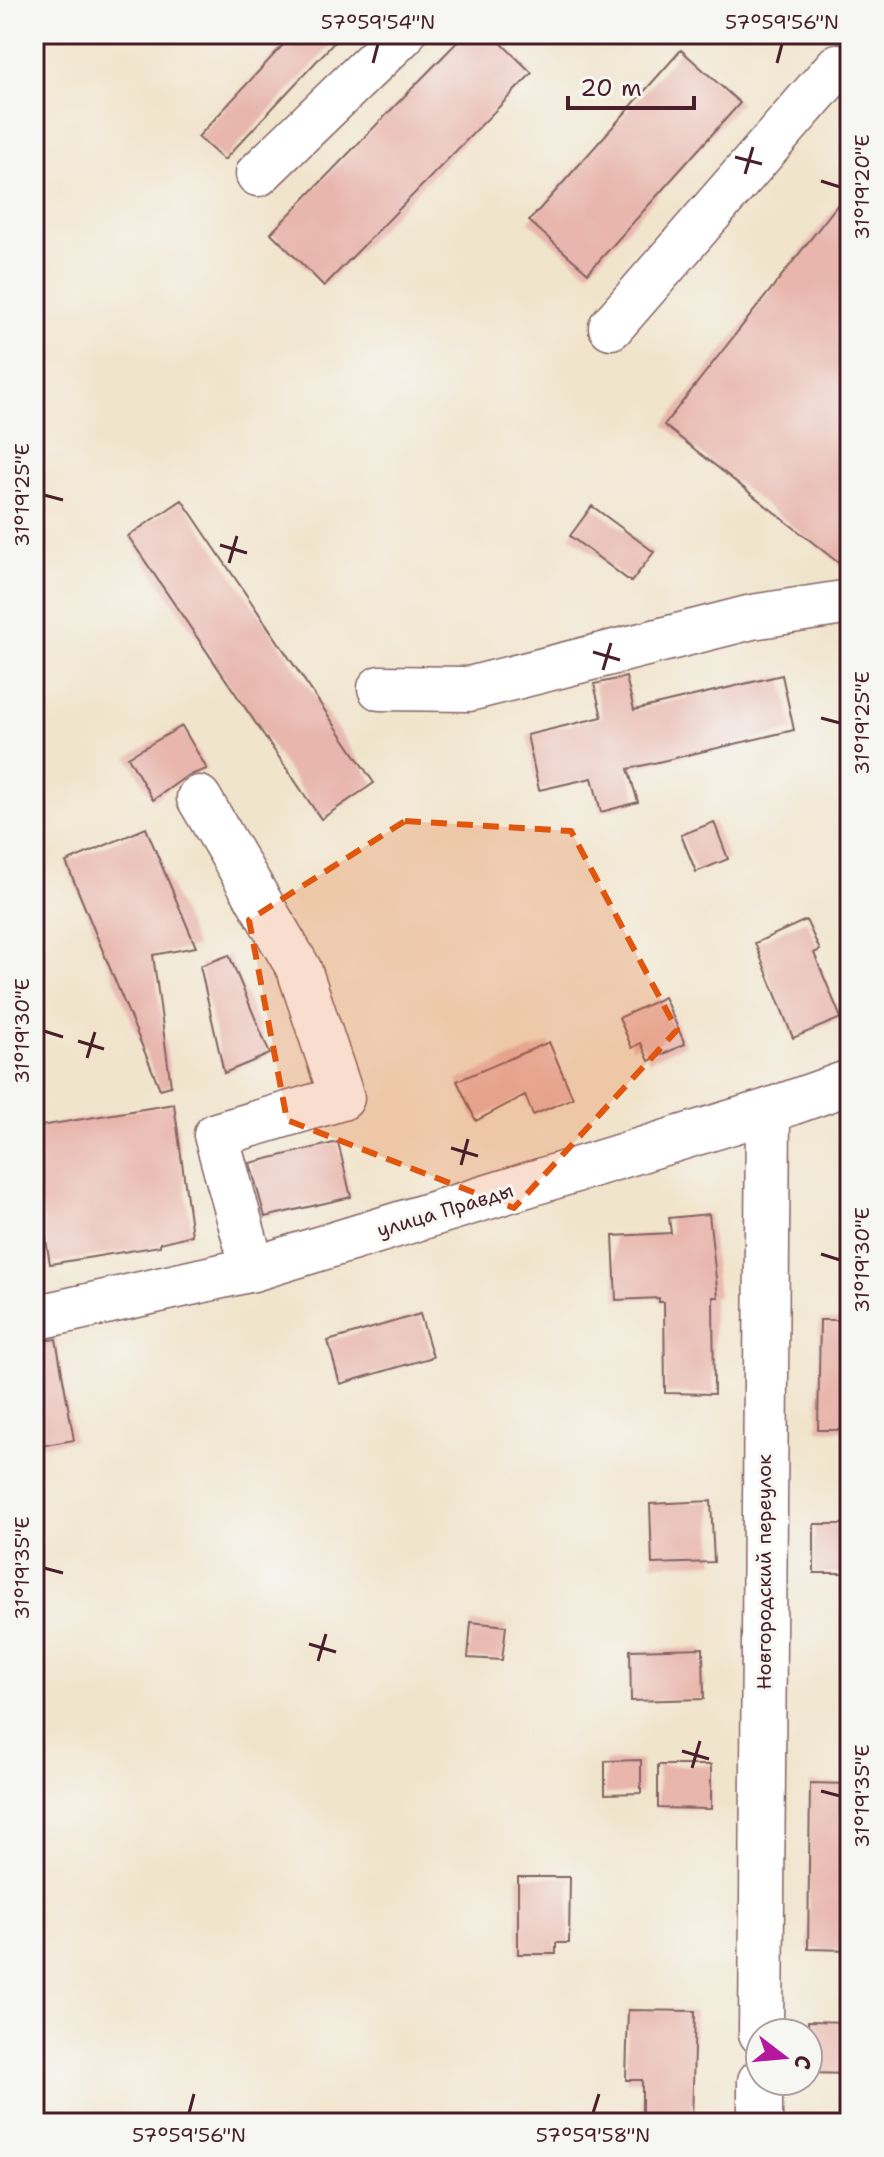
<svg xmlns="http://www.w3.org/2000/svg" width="884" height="2157" font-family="'Shantell Sans',sans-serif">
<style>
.building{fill:#e8b6ac}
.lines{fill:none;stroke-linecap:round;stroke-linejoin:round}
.minor-casing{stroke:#846463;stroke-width:47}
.minor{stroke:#fff;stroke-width:44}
.marked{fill:#e0560e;fill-opacity:0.2;stroke:#e0560e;stroke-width:6;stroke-dasharray:16 10;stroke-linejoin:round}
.ticks{fill:none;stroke:#4a1f2b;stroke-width:3}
.labels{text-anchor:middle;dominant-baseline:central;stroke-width:6;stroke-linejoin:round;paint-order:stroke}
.street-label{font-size:20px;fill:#4a1f2b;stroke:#f6f6f2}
.neatline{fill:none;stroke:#4a1f2b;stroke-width:3}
.ticks-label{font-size:20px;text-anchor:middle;fill:#4a1f2b}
</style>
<rect width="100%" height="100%" fill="#f6f6f2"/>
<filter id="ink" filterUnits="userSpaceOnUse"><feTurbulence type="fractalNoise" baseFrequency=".0125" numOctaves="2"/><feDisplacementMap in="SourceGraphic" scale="16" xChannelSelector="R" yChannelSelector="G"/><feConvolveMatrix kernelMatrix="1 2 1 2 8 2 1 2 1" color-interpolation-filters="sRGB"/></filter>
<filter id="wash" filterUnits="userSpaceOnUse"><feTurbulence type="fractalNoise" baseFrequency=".006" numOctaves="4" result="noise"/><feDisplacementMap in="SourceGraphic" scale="32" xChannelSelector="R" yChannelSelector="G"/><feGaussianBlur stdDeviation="1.8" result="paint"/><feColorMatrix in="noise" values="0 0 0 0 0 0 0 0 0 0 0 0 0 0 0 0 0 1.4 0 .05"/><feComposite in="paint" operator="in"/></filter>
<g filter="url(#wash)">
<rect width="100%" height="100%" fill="#f1e4cc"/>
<g id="blocks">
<path class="building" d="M 293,34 L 342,34 L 224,160 L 198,137 Z
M 465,34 L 492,34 L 532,73 L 324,286 L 271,233 Z
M 681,50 L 740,103 L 588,273 L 529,221 Z
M 850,189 L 850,572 L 664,425 Z
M 182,500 L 374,783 L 321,819 L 128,536 Z
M 592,506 L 654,552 L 631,582 L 570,536 Z
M 782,675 L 794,730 L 628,769 L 638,802 L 601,812 L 592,778 L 539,790 L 527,735 L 602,717 L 594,684 L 626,677 L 634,710 Z
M 182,726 L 207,769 L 187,776 L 153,800 L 128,757 Z
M 714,822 L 728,859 L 696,872 L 681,835 Z
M 146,828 L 196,947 L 153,955 L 171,1086 L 160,1089 L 66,862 Z
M 806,920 L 820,950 L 814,953 L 841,1018 L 793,1038 L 755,943 Z
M 229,955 L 270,1054 L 224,1073 L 200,966 Z
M 664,997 L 685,1044 L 649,1061 L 641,1043 L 632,1048 L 619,1018 Z
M 549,1042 L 573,1098 L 533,1115 L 525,1095 L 476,1121 L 457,1081 Z
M 174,1104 L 192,1235 L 160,1243 L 160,1246 L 50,1264 L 37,1185 L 34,1185 L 34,1127 Z
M 338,1142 L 351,1197 L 265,1217 L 250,1163 Z
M 709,1214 L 718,1297 L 713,1297 L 714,1394 L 665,1393 L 664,1302 L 659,1302 L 659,1298 L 616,1300 L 613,1236 L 671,1233 L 669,1218 Z
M 420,1314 L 433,1357 L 340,1384 L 328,1341 Z
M 820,1320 L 850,1320 L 850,1430 L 818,1430 Z
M 56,1339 L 74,1440 L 34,1447 L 34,1342 Z
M 711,1501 L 714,1562 L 652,1564 L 650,1504 Z
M 814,1524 L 850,1524 L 850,1573 L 814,1573 Z
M 471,1622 L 506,1626 L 502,1660 L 468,1658 Z
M 703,1648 L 704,1699 L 631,1701 L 630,1650 Z
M 641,1760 L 641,1793 L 605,1794 L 605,1761 Z
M 658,1765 L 711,1765 L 711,1809 L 658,1808 Z
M 810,1783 L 850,1784 L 850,1950 L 808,1949 Z
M 518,1877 L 570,1877 L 569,1943 L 556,1943 L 556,1954 L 518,1954 Z
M 628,2010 L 695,2011 L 692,2123 L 642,2123 L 642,2080 L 626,2080 Z
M 808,2021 L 850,2022 L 850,2074 L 808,2073 Z"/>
</g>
</g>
<g filter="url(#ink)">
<use href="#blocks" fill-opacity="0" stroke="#846463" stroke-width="2"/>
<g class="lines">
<defs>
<path id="minor" d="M 258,174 L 403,34
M 611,327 L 838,66 L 850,75
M 380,688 L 469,689 L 752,617 L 850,602
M 199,798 L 299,969 L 342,1098 L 216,1135 L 253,1269
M 34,1318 L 253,1269 L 768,1111 L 850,1082
M 761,2033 L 768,1111
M 760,2123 L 760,2081"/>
</defs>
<use href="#minor" class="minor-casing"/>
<use href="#minor" class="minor"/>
</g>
</g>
<path class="marked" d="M 405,821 L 571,831 L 677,1030 L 514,1208 L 287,1120 L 249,920 Z"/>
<path class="ticks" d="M 373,63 L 378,44M 777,63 L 782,44M 735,157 L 762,164M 745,174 L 753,147M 821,181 L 840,187M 44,495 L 63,500M 220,545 L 247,553M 229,563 L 237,536M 593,652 L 620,660M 603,670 L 611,643M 821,718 L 840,723M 44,1031 L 63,1037M 78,1041 L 104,1049M 87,1058 L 95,1032M 451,1148 L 478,1156M 461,1165 L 468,1139M 821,1254 L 840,1260M 44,1568 L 63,1573M 309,1644 L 336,1652M 318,1661 L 326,1634M 682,1751 L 709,1759M 692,1768 L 700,1741M 821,1791 L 840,1796M 189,2113 L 194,2094M 593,2113 L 599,2094"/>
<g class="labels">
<g class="street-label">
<text transform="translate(445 1210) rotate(-17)">улица Правды</text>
<text transform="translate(764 1572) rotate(-90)">Новгородский переулок</text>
</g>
</g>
<rect width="884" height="2157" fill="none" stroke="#f6f6f2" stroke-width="88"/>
<g transform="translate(784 2057) rotate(106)"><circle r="38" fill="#f6f6f2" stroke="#b1a0a2" stroke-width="2"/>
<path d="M0-6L14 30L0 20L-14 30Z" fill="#b5179e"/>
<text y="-12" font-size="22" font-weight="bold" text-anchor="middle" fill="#4a1f2b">С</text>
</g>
<path d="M568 96v12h126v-12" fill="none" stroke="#4a1f2b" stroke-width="4"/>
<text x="580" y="96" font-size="24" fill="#4a1f2b" stroke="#f6f6f2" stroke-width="6" paint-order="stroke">20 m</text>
<rect x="44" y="44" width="796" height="2069" class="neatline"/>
<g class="ticks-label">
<text x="378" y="29">57°59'54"N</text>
<text x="782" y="29">57°59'56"N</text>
<text transform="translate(862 187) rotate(-90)" y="7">31°19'20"E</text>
<text transform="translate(22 495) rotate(-90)" y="7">31°19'25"E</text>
<text transform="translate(862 723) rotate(-90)" y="7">31°19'25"E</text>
<text transform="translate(22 1031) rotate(-90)" y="7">31°19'30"E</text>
<text transform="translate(862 1260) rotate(-90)" y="7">31°19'30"E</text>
<text transform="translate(22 1568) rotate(-90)" y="7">31°19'35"E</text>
<text transform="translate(862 1796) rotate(-90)" y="7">31°19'35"E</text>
<text x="189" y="2142">57°59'56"N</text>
<text x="593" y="2142">57°59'58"N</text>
</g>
</svg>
